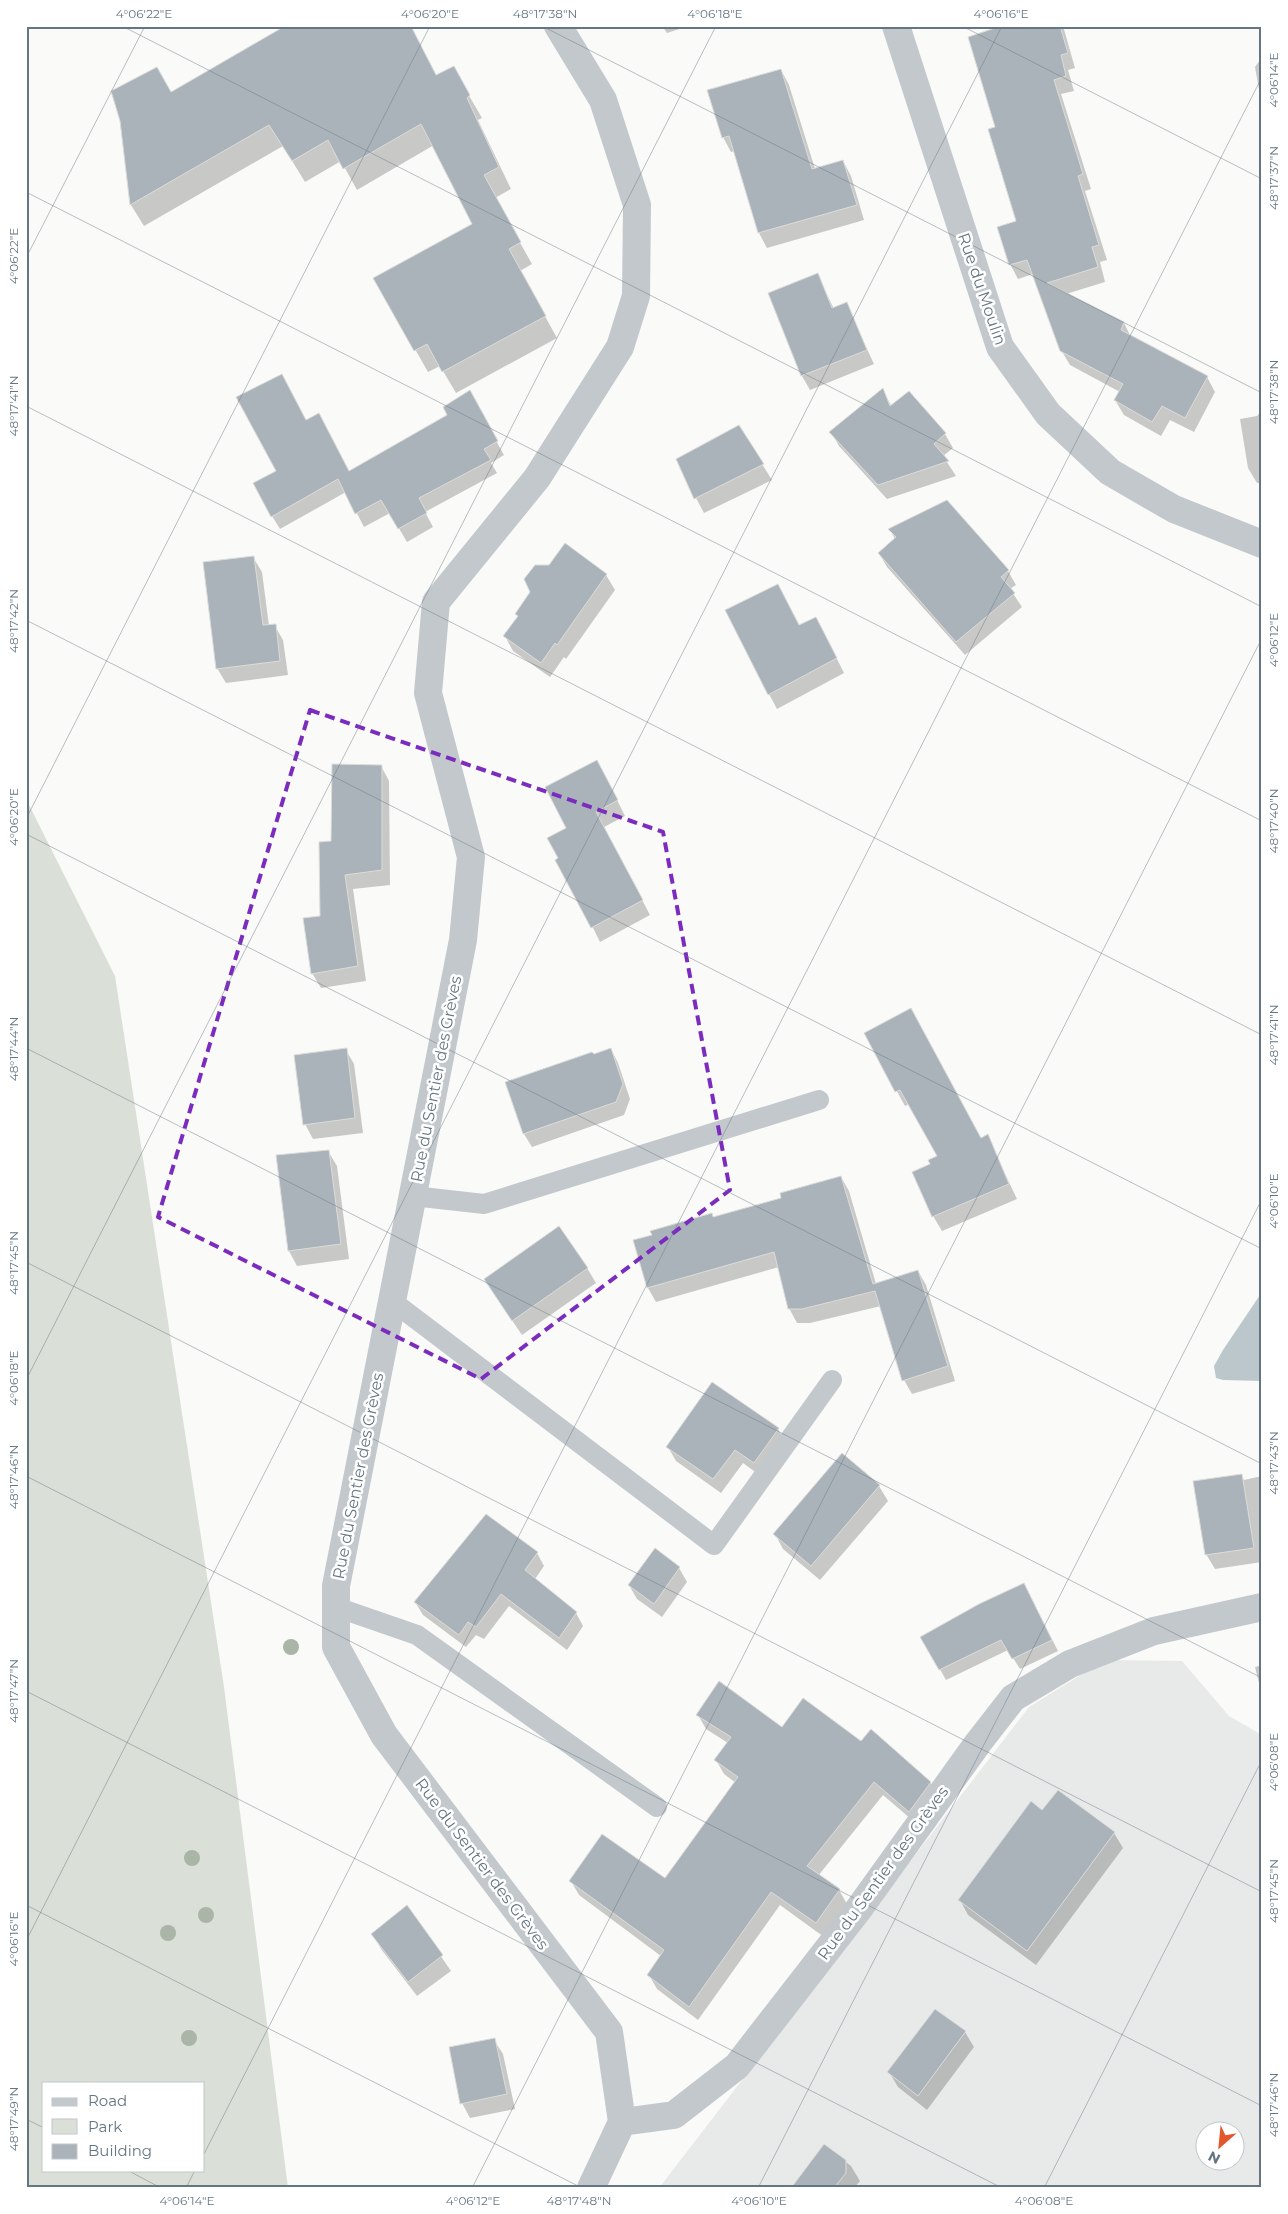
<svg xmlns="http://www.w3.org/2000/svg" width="1288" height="2214" font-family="Montserrat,sans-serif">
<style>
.built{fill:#e8e9e9;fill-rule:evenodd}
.green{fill:#dadfd7;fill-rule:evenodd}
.water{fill:#bbc7cb}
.shadow{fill:#0003}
.building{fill:#aab3b9;stroke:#dcdcda}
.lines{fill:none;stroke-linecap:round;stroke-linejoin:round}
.service{stroke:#c3c8cc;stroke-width:20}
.minor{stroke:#c3c8cc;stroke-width:28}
.tree{fill:#aab4a7}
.marked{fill:none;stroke:#7b2cbf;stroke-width:4;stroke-dasharray:10 6;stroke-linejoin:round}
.ticks{fill:none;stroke:#657683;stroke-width:1;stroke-opacity:0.45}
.labels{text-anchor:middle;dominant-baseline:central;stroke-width:5;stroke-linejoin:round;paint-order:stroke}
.street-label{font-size:16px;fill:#657683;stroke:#fff}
.neatline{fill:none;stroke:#657683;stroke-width:2}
.ticks-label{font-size:12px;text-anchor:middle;fill:#657683}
</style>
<rect width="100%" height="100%" fill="#fafaf8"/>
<path class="built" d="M 1105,1660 L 1182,1661 L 1229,1716 L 1262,1735 L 1262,2188 L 659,2188 L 1029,1707 ZM 1206,2132 L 1236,2132 L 1236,2162 L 1206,2162 Z"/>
<path class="green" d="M 26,799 L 115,976 L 224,1687 L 288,2188 L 26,2188 ZM 44,2083 L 204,2083 L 204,2170 L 44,2170 Z"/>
<path class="water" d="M 1262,1292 L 1262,1381 L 1223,1380 L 1216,1378 L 1214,1366 L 1223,1350 Z"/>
<path class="shadow" d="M 410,26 L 437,76 L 453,68 L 482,118 L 478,120 L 511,189 L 495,198 L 532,264 L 520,271 L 557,338 L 456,393 L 440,366 L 428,372 L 375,279 L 474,224 L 434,145 L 357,190 L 341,161 L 305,182 L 283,146 L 144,226 L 131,205 L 121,121 L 171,93 Z
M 662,26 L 689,26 L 667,33 Z
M 1005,26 L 1063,26 L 1075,68 L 1068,70 L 1074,91 L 1061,94 L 1091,189 L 1085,191 L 1107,260 L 1100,262 L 1105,282 L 1066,294 L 1124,323 L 1131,337 L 1207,377 L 1215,392 L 1194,432 L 1170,420 L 1161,436 L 1124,415 L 1115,400 L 1120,392 L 1070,365 L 1061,350 L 1033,274 L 1018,279 L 1010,264 L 1017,222 L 997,128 Z
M 1262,57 L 1262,107 L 1255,67 Z
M 781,70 L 789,85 L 815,169 L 843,161 L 851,176 L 864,220 L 767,248 L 759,233 L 735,151 L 731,152 L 723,137 Z
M 817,274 L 834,309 L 846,304 L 874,364 L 810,390 L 802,376 L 770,294 Z
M 882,389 L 892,407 L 909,392 L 945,434 L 953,448 L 943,456 L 956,476 L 887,499 L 839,446 L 831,432 Z
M 469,392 L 504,455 L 491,463 L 497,473 L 425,512 L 433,527 L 407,542 L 390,513 L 364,527 L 346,492 L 280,529 L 272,516 L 277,471 L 306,421 L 349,473 L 449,415 Z
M 1262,410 L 1262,483 L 1257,483 L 1248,468 L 1240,419 L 1257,416 Z
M 739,427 L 772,480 L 704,513 L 696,498 Z
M 890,530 L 1008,571 L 1016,585 L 1010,589 L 1022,607 L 965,655 L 887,567 L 879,553 L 895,539 Z
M 253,557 L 262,572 L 269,626 L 275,626 L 283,640 L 288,675 L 226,683 L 217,668 Z
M 606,575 L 615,590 L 566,659 L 564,657 L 550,677 L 513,651 L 505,636 L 518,617 L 516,614 Z
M 778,585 L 800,626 L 824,633 L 844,673 L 777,709 L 769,694 Z
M 381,766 L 389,781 L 390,885 L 353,889 L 366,981 L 321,988 L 312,973 L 333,842 Z
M 605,776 L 625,816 L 604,827 L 650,915 L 600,942 L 559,859 L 568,828 Z
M 865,1033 L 981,1139 L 987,1136 L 1017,1199 L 942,1231 L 933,1216 L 932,1164 L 938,1157 L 909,1104 L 905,1106 Z
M 611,1049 L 618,1063 L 630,1099 L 624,1115 L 532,1147 L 524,1134 L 506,1083 Z
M 346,1050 L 354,1064 L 363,1133 L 313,1139 L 305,1124 Z
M 328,1151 L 337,1166 L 349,1259 L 297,1266 L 289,1251 Z
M 841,1177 L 849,1191 L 876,1284 L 918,1271 L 926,1285 L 955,1381 L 912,1394 L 904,1380 L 881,1306 L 810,1323 L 797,1323 L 789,1308 L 779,1267 L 656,1302 L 648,1288 L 634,1241 L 712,1214 L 714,1218 L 782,1199 Z
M 587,1268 L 596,1283 L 522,1335 L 485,1280 Z
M 778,1429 L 786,1443 L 762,1477 L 743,1463 L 721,1493 L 676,1461 L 668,1447 Z
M 1241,1475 L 1244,1480 L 1262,1476 L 1262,1562 L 1215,1569 L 1206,1554 Z
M 879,1486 L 888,1501 L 820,1580 L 783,1549 L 775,1534 Z
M 537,1553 L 544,1566 L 535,1579 L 576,1613 L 583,1626 L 567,1650 L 509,1606 L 484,1639 L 476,1635 L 466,1647 L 423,1615 L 415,1602 Z
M 679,1568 L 687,1582 L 662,1617 L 637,1599 L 629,1585 Z
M 1030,1596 L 1058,1651 L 1020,1669 L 1008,1650 L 946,1680 L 922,1637 Z
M 1262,1665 L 1262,1695 L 1255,1667 Z
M 698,1715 L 861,1743 L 930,1782 L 938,1797 L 918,1825 L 883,1795 L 818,1876 L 839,1890 L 847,1904 L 824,1937 L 780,1905 L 698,2020 L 657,1989 L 649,1975 L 661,1956 L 579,1895 L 571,1881 L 665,1880 L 736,1783 L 724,1774 L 716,1760 L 728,1743 L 706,1729 Z
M 1059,1791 L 1114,1833 L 1123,1848 L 1036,1965 L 968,1915 L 960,1900 L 1043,1812 Z
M 407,1907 L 451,1971 L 417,1996 L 381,1949 L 373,1934 Z
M 935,2010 L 965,2032 L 974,2047 L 927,2110 L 898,2087 L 889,2072 Z
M 494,2040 L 503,2054 L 515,2109 L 470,2118 L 462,2103 Z
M 825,2145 L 851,2166 L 860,2181 L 854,2188 L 792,2188 Z"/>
<path class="building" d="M 285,26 L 411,26 L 436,75 L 454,66 L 470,95 L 467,98 L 499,167 L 484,175 L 521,242 L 509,249 L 546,316 L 442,372 L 427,344 L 414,351 L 373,278 L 472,224 L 421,124 L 343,169 L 328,140 L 292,161 L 269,125 L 130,205 L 120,121 L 111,91 L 157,67 L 171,92 Z
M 1001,26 L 1060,26 L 1068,53 L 1061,55 L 1066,76 L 1054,80 L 1083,174 L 1078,176 L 1099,245 L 1092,247 L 1098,267 L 1047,283 L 1124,322 L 1121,330 L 1208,376 L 1185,418 L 1162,406 L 1152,422 L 1114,400 L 1123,384 L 1060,351 L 1027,260 L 1009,265 L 997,227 L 1016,221 L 988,129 L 995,127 L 968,37 Z
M 781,69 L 812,169 L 843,160 L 857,205 L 758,233 L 729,136 L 722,138 L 707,90 Z
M 818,273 L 832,308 L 847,302 L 867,350 L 801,376 L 768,293 Z
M 282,374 L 306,420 L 319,413 L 349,471 L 447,415 L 443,407 L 470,390 L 498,441 L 484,449 L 491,460 L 419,498 L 427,513 L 398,529 L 381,500 L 355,514 L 338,479 L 271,517 L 253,483 L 276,471 L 236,397 Z
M 883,388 L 890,406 L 909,391 L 946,433 L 934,444 L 949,461 L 878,485 L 829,432 Z
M 739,425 L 764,464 L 694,499 L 676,459 Z
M 947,500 L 1009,570 L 1001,577 L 1015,593 L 956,642 L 878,553 L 896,537 L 888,529 Z
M 565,543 L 607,574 L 557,645 L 555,643 L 541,663 L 503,636 L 518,616 L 515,614 L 530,592 L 524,579 L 535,565 L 549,565 Z
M 254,556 L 263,625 L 276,624 L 280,661 L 216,669 L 203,562 Z
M 778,584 L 799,625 L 816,617 L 837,658 L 768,695 L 725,610 Z
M 597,760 L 618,800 L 596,812 L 643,900 L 591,928 L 555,860 L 558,858 L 547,838 L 566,828 L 545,787 Z
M 332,764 L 382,765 L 382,870 L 345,875 L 358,966 L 311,974 L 303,918 L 320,916 L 319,842 L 331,841 Z
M 911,1008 L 981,1138 L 988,1134 L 1009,1184 L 932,1217 L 912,1172 L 930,1164 L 928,1160 L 937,1156 L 900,1090 L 895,1092 L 864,1033 Z
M 347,1048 L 355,1118 L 303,1125 L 294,1055 Z
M 611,1048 L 623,1084 L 616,1102 L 523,1134 L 505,1082 L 592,1052 L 594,1054 Z
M 329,1150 L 341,1244 L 288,1251 L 276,1155 Z
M 841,1176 L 873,1284 L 918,1270 L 948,1366 L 902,1381 L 875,1291 L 802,1309 L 788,1309 L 774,1252 L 647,1288 L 633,1240 L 652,1235 L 650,1231 L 712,1213 L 713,1217 L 781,1198 L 780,1193 Z
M 559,1226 L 588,1268 L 512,1321 L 484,1279 Z
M 712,1382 L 779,1428 L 754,1463 L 735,1450 L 713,1479 L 666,1447 Z
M 842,1453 L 880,1485 L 811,1566 L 773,1534 Z
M 1242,1474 L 1254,1548 L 1205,1555 L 1193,1481 Z
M 486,1514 L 538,1552 L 525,1570 L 577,1612 L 559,1638 L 501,1594 L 476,1627 L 468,1622 L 459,1635 L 414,1602 Z
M 655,1548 L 680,1567 L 654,1604 L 628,1585 Z
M 1024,1583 L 1052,1640 L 1012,1659 L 1001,1640 L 939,1670 L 920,1637 L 979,1604 Z
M 719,1681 L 782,1727 L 803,1698 L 861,1741 L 871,1729 L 931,1782 L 909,1812 L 874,1782 L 807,1866 L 840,1889 L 816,1923 L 771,1892 L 689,2007 L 647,1975 L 664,1950 L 569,1881 L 602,1834 L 665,1878 L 738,1777 L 714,1760 L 731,1737 L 696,1715 Z
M 1058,1790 L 1115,1832 L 1027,1951 L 958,1900 L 1031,1801 L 1042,1810 Z
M 407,1905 L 443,1955 L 408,1982 L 371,1934 Z
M 935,2009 L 966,2031 L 918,2096 L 887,2072 Z
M 495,2038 L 507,2094 L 460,2104 L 449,2047 Z
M 824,2144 L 846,2160 L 846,2173 L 834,2188 L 791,2188 Z"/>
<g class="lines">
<path class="service" d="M 413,1196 L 484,1204 L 819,1100
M 392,1301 L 714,1545 L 832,1380
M 336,1607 L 417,1635 L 657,1807"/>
<path class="minor" d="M 558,26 L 603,100 L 637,205 L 636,296 L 620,347 L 537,478 L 436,602 L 428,693 L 471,857 L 463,940 L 336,1586 L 336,1647 L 384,1735 L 609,2032 L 622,2122 L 591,2188
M 896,26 L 1000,347 L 1048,414 L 1110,472 L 1174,509 L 1262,544
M 622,2122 L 674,2115 L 737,2066 L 858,1910 L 978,1743 L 1013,1698 L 1070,1664 L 1154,1631 L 1262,1607"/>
</g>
<g class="tree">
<circle cx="291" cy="1647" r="8"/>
<circle cx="192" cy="1858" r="8"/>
<circle cx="206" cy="1915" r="8"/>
<circle cx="168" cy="1933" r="8"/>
<circle cx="189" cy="2038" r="8"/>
</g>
<path class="marked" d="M 310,710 L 663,832 L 730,1190 L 481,1379 L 158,1217 Z"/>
<path class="ticks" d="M 122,26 L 1262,607M 542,26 L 1262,393M 962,26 L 1262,179M 26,192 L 1262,821M 26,258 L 145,26M 26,406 L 1262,1035M 26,620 L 1262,1249M 26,819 L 430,26M 26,834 L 1262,1464M 26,1048 L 1262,1678M 26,1262 L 1262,1892M 26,1380 L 716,26M 26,1476 L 1262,2106M 26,1691 L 1002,2188M 26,1905 L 582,2188M 26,1941 L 1002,26M 26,2119 L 44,2128M 204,2154 L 1262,77M 127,2170 L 161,2188M 186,2188 L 195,2170M 472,2188 L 1262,638M 758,2188 L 1262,1199M 1044,2188 L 1262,1760"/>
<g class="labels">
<g class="street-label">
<text transform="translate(982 289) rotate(71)">Rue du Moulin</text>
<text transform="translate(436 1079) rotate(-79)">Rue du Sentier des Grèves</text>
<text transform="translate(358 1476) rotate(-79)">Rue du Sentier des Grèves</text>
<text transform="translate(482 1864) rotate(53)">Rue du Sentier des Grèves</text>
<text transform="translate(883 1873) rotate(-54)">Rue du Sentier des Grèves</text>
</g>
</g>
<rect width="1288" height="2214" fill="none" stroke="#ffffff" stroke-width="55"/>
<rect x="42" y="2082" width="162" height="90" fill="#ffffff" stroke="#c1c8cd"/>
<rect x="52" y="2098" width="25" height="8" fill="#c3c8cc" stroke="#c1c8cd"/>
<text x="88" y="2106" font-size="15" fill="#657683">Road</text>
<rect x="52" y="2119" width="25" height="15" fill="#dadfd7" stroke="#c1c8cd"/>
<text x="88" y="2132" font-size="15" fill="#657683">Park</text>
<rect x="52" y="2144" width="25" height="15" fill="#aab3b9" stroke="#c1c8cd"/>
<text x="88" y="2156" font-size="15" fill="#657683">Building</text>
<g transform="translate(1220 2146) rotate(207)"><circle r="24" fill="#ffffff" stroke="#c1c8cd"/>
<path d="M0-4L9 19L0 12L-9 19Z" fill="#e4572e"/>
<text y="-8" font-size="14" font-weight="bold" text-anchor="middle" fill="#657683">N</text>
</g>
<rect x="28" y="28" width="1232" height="2158" class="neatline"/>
<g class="ticks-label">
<text x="144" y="18">4°06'22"E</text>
<text x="430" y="18">4°06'20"E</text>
<text x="545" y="18">48°17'38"N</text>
<text x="715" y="18">4°06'18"E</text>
<text x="1001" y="18">4°06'16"E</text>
<text transform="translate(1274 80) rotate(-90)" y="4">4°06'14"E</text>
<text transform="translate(1274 178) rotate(-90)" y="4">48°17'37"N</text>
<text transform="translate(14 256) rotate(-90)" y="4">4°06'22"E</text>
<text transform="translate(1274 392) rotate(-90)" y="4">48°17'38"N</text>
<text transform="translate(14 406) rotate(-90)" y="4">48°17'41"N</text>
<text transform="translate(14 621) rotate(-90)" y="4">48°17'42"N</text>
<text transform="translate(1274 640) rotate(-90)" y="4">4°06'12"E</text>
<text transform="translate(14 817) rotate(-90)" y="4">4°06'20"E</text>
<text transform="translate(1274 821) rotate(-90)" y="4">48°17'40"N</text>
<text transform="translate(1274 1035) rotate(-90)" y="4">48°17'41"N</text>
<text transform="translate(14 1049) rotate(-90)" y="4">48°17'44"N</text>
<text transform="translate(1274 1201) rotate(-90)" y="4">4°06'10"E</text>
<text transform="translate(14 1263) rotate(-90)" y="4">48°17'45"N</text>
<text transform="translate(14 1378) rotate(-90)" y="4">4°06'18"E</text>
<text transform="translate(1274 1463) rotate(-90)" y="4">48°17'43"N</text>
<text transform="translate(14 1477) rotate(-90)" y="4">48°17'46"N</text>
<text transform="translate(14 1691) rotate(-90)" y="4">48°17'47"N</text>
<text transform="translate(1274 1762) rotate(-90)" y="4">4°06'08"E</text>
<text transform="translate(1274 1891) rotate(-90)" y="4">48°17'45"N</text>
<text transform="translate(14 1939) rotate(-90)" y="4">4°06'16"E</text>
<text transform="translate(1274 2105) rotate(-90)" y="4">48°17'46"N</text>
<text transform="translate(14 2119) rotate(-90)" y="4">48°17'49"N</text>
<text x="187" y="2205">4°06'14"E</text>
<text x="473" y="2205">4°06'12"E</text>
<text x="579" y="2205">48°17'48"N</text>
<text x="759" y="2205">4°06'10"E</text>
<text x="1044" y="2205">4°06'08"E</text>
</g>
</svg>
